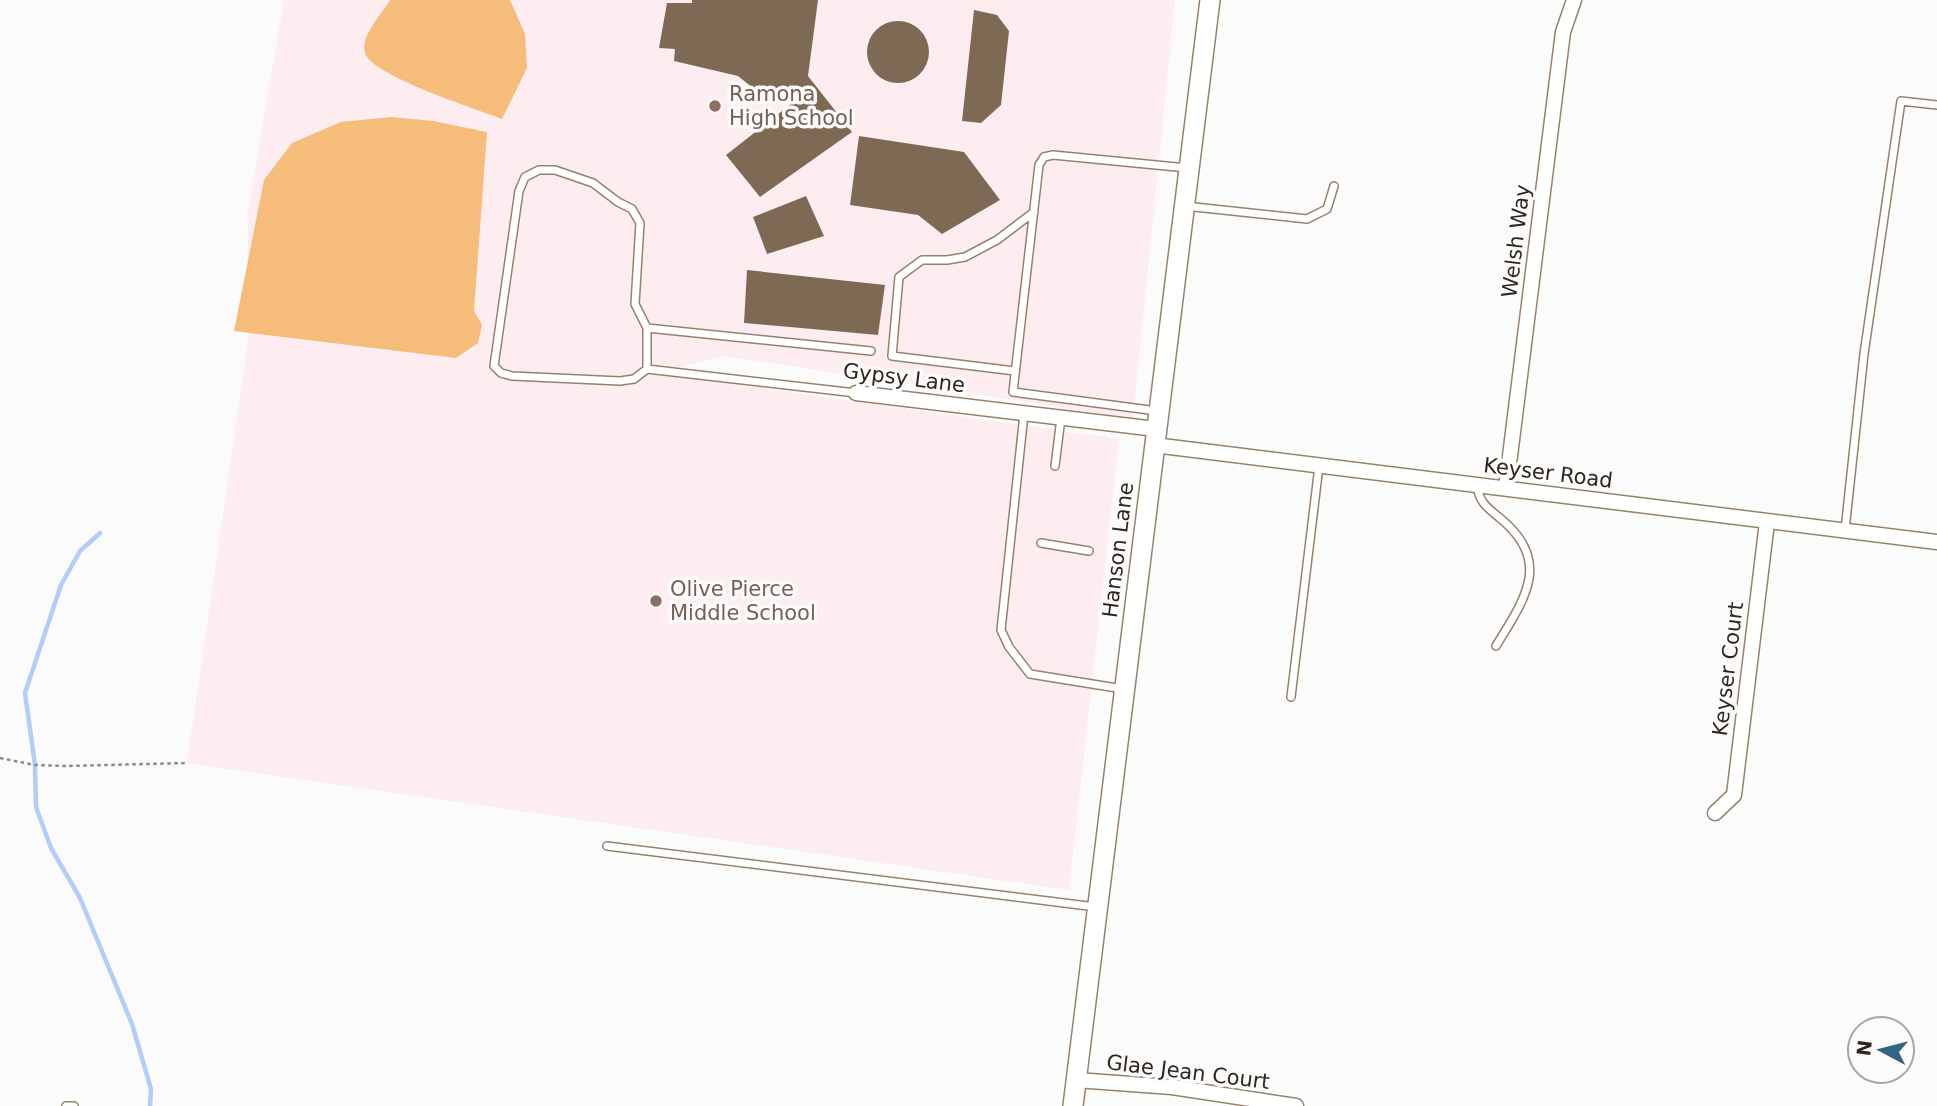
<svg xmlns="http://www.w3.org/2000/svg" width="1937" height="1106" font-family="'DejaVu Sans',sans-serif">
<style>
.education{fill:#fdedf0}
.green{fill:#f5bc7a}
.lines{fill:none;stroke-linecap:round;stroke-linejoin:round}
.stream{stroke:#b3cdfb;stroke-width:4.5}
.building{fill:#7e6a54}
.lane-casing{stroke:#96826b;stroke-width:10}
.street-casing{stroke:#96826b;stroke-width:17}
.secondary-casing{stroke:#96826b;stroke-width:22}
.path{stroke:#8d8883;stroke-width:2.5;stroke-dasharray:3.5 3.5;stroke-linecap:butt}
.lane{stroke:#fff;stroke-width:7}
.street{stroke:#fff;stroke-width:14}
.secondary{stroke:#fff;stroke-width:19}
.education-dot{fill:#8d6e63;stroke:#fbfbfb;stroke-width:2.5}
.labels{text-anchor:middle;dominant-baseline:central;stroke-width:7;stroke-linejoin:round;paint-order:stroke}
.education-label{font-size:21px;fill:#785e54;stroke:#fbfbfb;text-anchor:start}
.street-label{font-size:21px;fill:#2f271e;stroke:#fbfbfb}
</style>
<rect width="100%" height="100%" fill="#fbfbfb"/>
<path class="education" d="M 284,0 L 1175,0 L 1133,418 L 725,356 L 675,368 L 769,389 L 1119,439 L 1069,890 L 187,763 L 249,334 L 247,297 L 248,212 Z"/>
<path class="green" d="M 390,0 L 510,0 L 525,34 L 527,68 L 502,119 C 477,109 372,76 365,53 C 360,36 382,14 390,0 Z
M 391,117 L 433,121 L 487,132 L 474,311 L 482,325 L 478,343 L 456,358 L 234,331 L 264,180 L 292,143 L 341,122 Z"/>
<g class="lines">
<path class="stream" d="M 100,533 L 80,551 L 61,585 L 25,693 L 35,765 L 36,807 L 51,848 L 80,898 L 132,1024 L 151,1089 L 150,1106"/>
</g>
<path class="building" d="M 692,0 L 818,0 L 808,76 L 852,132 L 760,197 L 726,155 L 804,94 L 753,88 L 738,76 L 674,61 L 675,49 L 659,48 L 667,3 L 692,3 Z
M 974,10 L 997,15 L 1009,31 L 1001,105 L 981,123 L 962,121 Z
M867 52a31 31 0 1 1 62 0a31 31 0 1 1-62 0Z
M 859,136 L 964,152 L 1000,200 L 942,234 L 918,215 L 850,205 Z
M 806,196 L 824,236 L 767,254 L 753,217 Z
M 747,270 L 885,285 L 878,335 L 744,323 Z"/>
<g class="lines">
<defs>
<path id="lane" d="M 539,170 L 555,170 L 593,183 L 618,202 L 632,209 L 640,223 L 635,304 L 647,328 L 647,369 L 634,379 L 620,381 L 512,376 L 501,373 L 494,366 L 519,191 L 525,177 Z
M 1185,206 L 1307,219 L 1327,209 L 1334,186
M 647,328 L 871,351
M 647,369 L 856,393
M 1015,371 L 892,356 L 899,277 L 922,260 L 947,260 L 965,257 L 997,240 L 1034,212
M 1157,411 L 1013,392 L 1039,165 L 1044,157 L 1053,155 L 1187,168
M 1024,414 L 1001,630 L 1009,647 L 1030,674 L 1123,689
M 1055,466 L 1061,418
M 1477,485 C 1479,503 1488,508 1501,519 C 1553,562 1524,600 1496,646
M 1845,530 L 1864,354 L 1901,101 L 1937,105
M 1041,543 L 1089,551
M 1291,697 L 1319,466
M 607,846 L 1096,907
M 66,1106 L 74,1106"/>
<path id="street" d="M 856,393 L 1156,429
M 1154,445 L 1937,542
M 1506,488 L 1563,32 L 1574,0
M 1715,813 L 1734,795 L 1767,522
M 1076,1080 L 1172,1087 L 1296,1106"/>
<path id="secondary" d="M 1073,1106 L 1210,0"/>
</defs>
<use href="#lane" class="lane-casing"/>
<use href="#street" class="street-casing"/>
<use href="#secondary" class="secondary-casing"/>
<path class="path" d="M 0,758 L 35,765 L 66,766 L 187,763"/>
<use href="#lane" class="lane"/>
<use href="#street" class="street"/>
<use href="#secondary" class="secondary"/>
</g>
<g class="education-dot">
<circle cx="715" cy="106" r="7"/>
<circle cx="656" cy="601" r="7"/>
</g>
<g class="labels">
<g class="education-label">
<text x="729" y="94">Ramona<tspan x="729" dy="24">High School</tspan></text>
<text x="670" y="589">Olive Pierce<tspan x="670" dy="24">Middle School</tspan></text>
</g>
<g class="street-label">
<text transform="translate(1516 241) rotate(-83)">Welsh Way</text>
<text transform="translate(904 378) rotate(7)">Gypsy Lane</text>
<text transform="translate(1548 473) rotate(7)">Keyser Road</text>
<text transform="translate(1118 550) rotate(-83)">Hanson Lane</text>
<text transform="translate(1728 669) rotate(-83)">Keyser Court</text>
<text transform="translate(1188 1072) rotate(7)">Glae Jean Court</text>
</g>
</g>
<g transform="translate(1881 1050) rotate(277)"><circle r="33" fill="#fbfbfb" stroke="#a9a6a3" stroke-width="2"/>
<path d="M0-5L12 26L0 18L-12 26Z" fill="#336482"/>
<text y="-10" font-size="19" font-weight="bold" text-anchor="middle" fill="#2f271e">N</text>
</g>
</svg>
